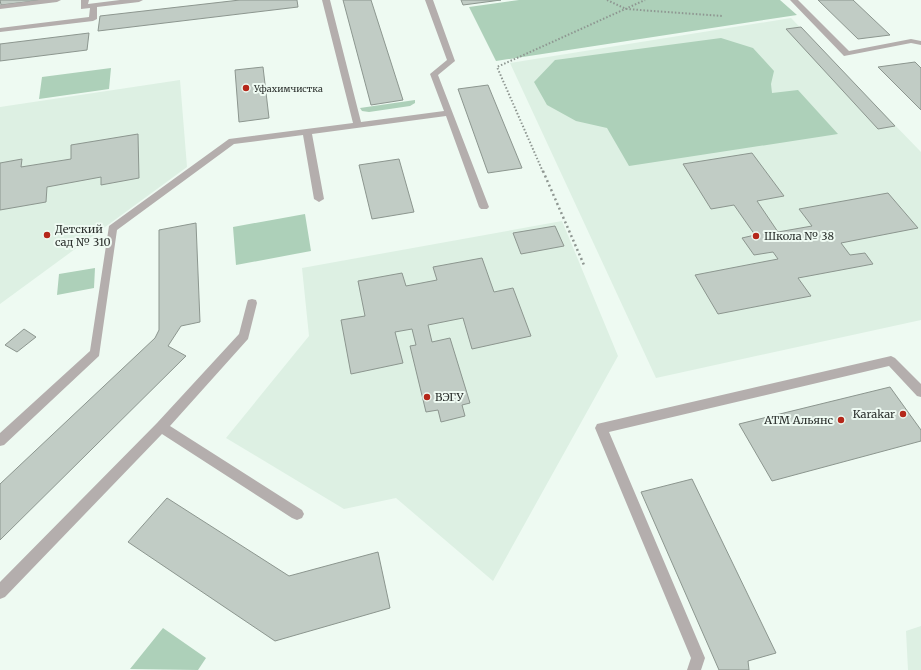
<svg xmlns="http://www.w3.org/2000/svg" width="921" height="670" font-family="Merriweather,serif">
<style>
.built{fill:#ddf0e3}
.green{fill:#add0b9}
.building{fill:#c1ccc5;stroke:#8c968f}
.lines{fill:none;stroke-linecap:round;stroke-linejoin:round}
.path-far1{stroke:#8e9691;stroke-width:2;stroke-dasharray:1.5 2;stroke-linecap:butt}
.path{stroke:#8e9691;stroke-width:2.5;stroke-dasharray:2 3;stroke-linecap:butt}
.service{fill:#b4aead;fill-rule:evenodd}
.poi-dot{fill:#b5271a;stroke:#eefaf2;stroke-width:1.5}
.labels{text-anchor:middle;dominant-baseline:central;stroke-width:4;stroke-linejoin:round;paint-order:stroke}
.far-poi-label{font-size:9px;fill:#2c312e;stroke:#eefaf2;text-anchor:start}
.poi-label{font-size:11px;fill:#2c312e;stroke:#eefaf2;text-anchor:start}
</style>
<rect width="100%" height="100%" fill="#eefaf2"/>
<path class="built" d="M 791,18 L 921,152 L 921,320 L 656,378 L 510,63 Z
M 180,80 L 187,167 L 0,304 L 0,107 Z
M 562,221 L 618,356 L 493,581 L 396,498 L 344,509 L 226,438 L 309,336 L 302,268 Z
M 921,626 L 921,670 L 908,670 L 906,631 Z"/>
<path class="green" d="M 519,0 L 780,0 L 797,15 L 496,61 L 469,7 Z
M 721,38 L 753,48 L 774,71 L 771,84 L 772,93 L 798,90 L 838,134 L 629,166 L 607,128 L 576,121 L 547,105 L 534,82 L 555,60 Z
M 111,68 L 109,89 L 39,99 L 42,77 Z
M 415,100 L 415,103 L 410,106 L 369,112 L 362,111 L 360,108 Z
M 305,214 L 311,251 L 236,265 L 233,227 Z
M 95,268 L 94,288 L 57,295 L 59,274 Z
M 163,628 L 206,658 L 198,670 L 130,669 Z"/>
<path class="building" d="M 0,0 L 42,0 L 1,5 Z
M 240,0 L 297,0 L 298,7 L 98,31 L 100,16 Z
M 343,0 L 371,0 L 403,100 L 371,105 Z
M 461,0 L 501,0 L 463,5 Z
M 818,0 L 853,0 L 890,35 L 858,39 Z
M 801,27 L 895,126 L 878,129 L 786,29 Z
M 89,33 L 87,50 L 0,61 L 0,44 Z
M 915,62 L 921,68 L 921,110 L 878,67 Z
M 263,67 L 269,118 L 239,122 L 235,70 Z
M 488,85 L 522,168 L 488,173 L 458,89 Z
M 138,134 L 139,178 L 101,185 L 101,177 L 47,187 L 46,202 L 0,210 L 0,163 L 22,159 L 21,167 L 71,159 L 71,145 Z
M 752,153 L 784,196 L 757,201 L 778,232 L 812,226 L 799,209 L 888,193 L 918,228 L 841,243 L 850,255 L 865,253 L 873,264 L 798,278 L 811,296 L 718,314 L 695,275 L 778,259 L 773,252 L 754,255 L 742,238 L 755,235 L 734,205 L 711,209 L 683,164 Z
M 399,159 L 414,212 L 372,219 L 359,165 Z
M 196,223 L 200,322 L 181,326 L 168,346 L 186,356 L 0,540 L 0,484 L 155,338 L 159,330 L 159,230 Z
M 555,226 L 564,246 L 521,254 L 513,233 Z
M 482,258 L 494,292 L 513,288 L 531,336 L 472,349 L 463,318 L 428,325 L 432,342 L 450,338 L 470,403 L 462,405 L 465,416 L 441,422 L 438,410 L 426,412 L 410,346 L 416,345 L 412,329 L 395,332 L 403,363 L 351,374 L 341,320 L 365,316 L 358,281 L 402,273 L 406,286 L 437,280 L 433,267 Z
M 24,329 L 36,337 L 17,352 L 5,345 Z
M 890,387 L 921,430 L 921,441 L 772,481 L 739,424 Z
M 692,479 L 776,653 L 748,661 L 749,670 L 719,670 L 641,492 Z
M 167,498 L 289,576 L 378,552 L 390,608 L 275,641 L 128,542 Z"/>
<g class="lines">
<path class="path-far1" d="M 607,0 L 626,9 L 722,16
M 543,172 L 497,67 L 645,0"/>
<path class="path" d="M 543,171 L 584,265"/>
<path class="service" d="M 39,0 L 61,0 L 57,2 L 0,9 L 0,5 Z
M 81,0 L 89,0 L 88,4 L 120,0 L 143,0 L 139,2 L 97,7 L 97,19 L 93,21 L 0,32 L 0,28 L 89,17 L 90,8 L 81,9 Z
M 322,0 L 330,0 L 361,122 L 444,111 L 430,74 L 447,60 L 425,0 L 433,0 L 455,61 L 438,75 L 489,207 L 487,209 L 481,209 L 479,207 L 446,116 L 312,134 L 324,199 L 319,202 L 314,199 L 303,135 L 234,144 L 117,230 L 99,356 L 4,445 L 0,446 L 0,433 L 90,351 L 109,226 L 229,139 L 353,123 Z
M 790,0 L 798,0 L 849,51 L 911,39 L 921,41 L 921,45 L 911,43 L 844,56 Z
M 252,299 L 256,300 L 257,303 L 248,339 L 170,426 L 302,510 L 304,514 L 302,518 L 297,520 L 292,518 L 162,434 L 5,597 L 0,599 L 0,582 L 157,423 L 239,334 L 247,303 L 248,300 Z
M 891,356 L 895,358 L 921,384 L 921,397 L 917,396 L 889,366 L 609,432 L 705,658 L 701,670 L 687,670 L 691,658 L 595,428 L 597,424 Z"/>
</g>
<g class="poi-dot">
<circle cx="246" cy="88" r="4"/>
<circle cx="47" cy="235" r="4"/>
<circle cx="756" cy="236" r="4"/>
<circle cx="427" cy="397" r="4"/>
<circle cx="903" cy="414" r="4"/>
<circle cx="841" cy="420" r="4"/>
</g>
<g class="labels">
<g class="far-poi-label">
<text x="254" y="88">Уфахимчистка</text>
</g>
<g class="poi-label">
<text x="55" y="229">Детский<tspan x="55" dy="13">сад № 310</tspan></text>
<text x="764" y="236">Школа № 38</text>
<text x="435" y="397">ВЭГУ</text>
<text x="895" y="414" text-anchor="end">Karakar</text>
<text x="833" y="420" text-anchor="end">АТМ Альянс</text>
</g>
</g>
</svg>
